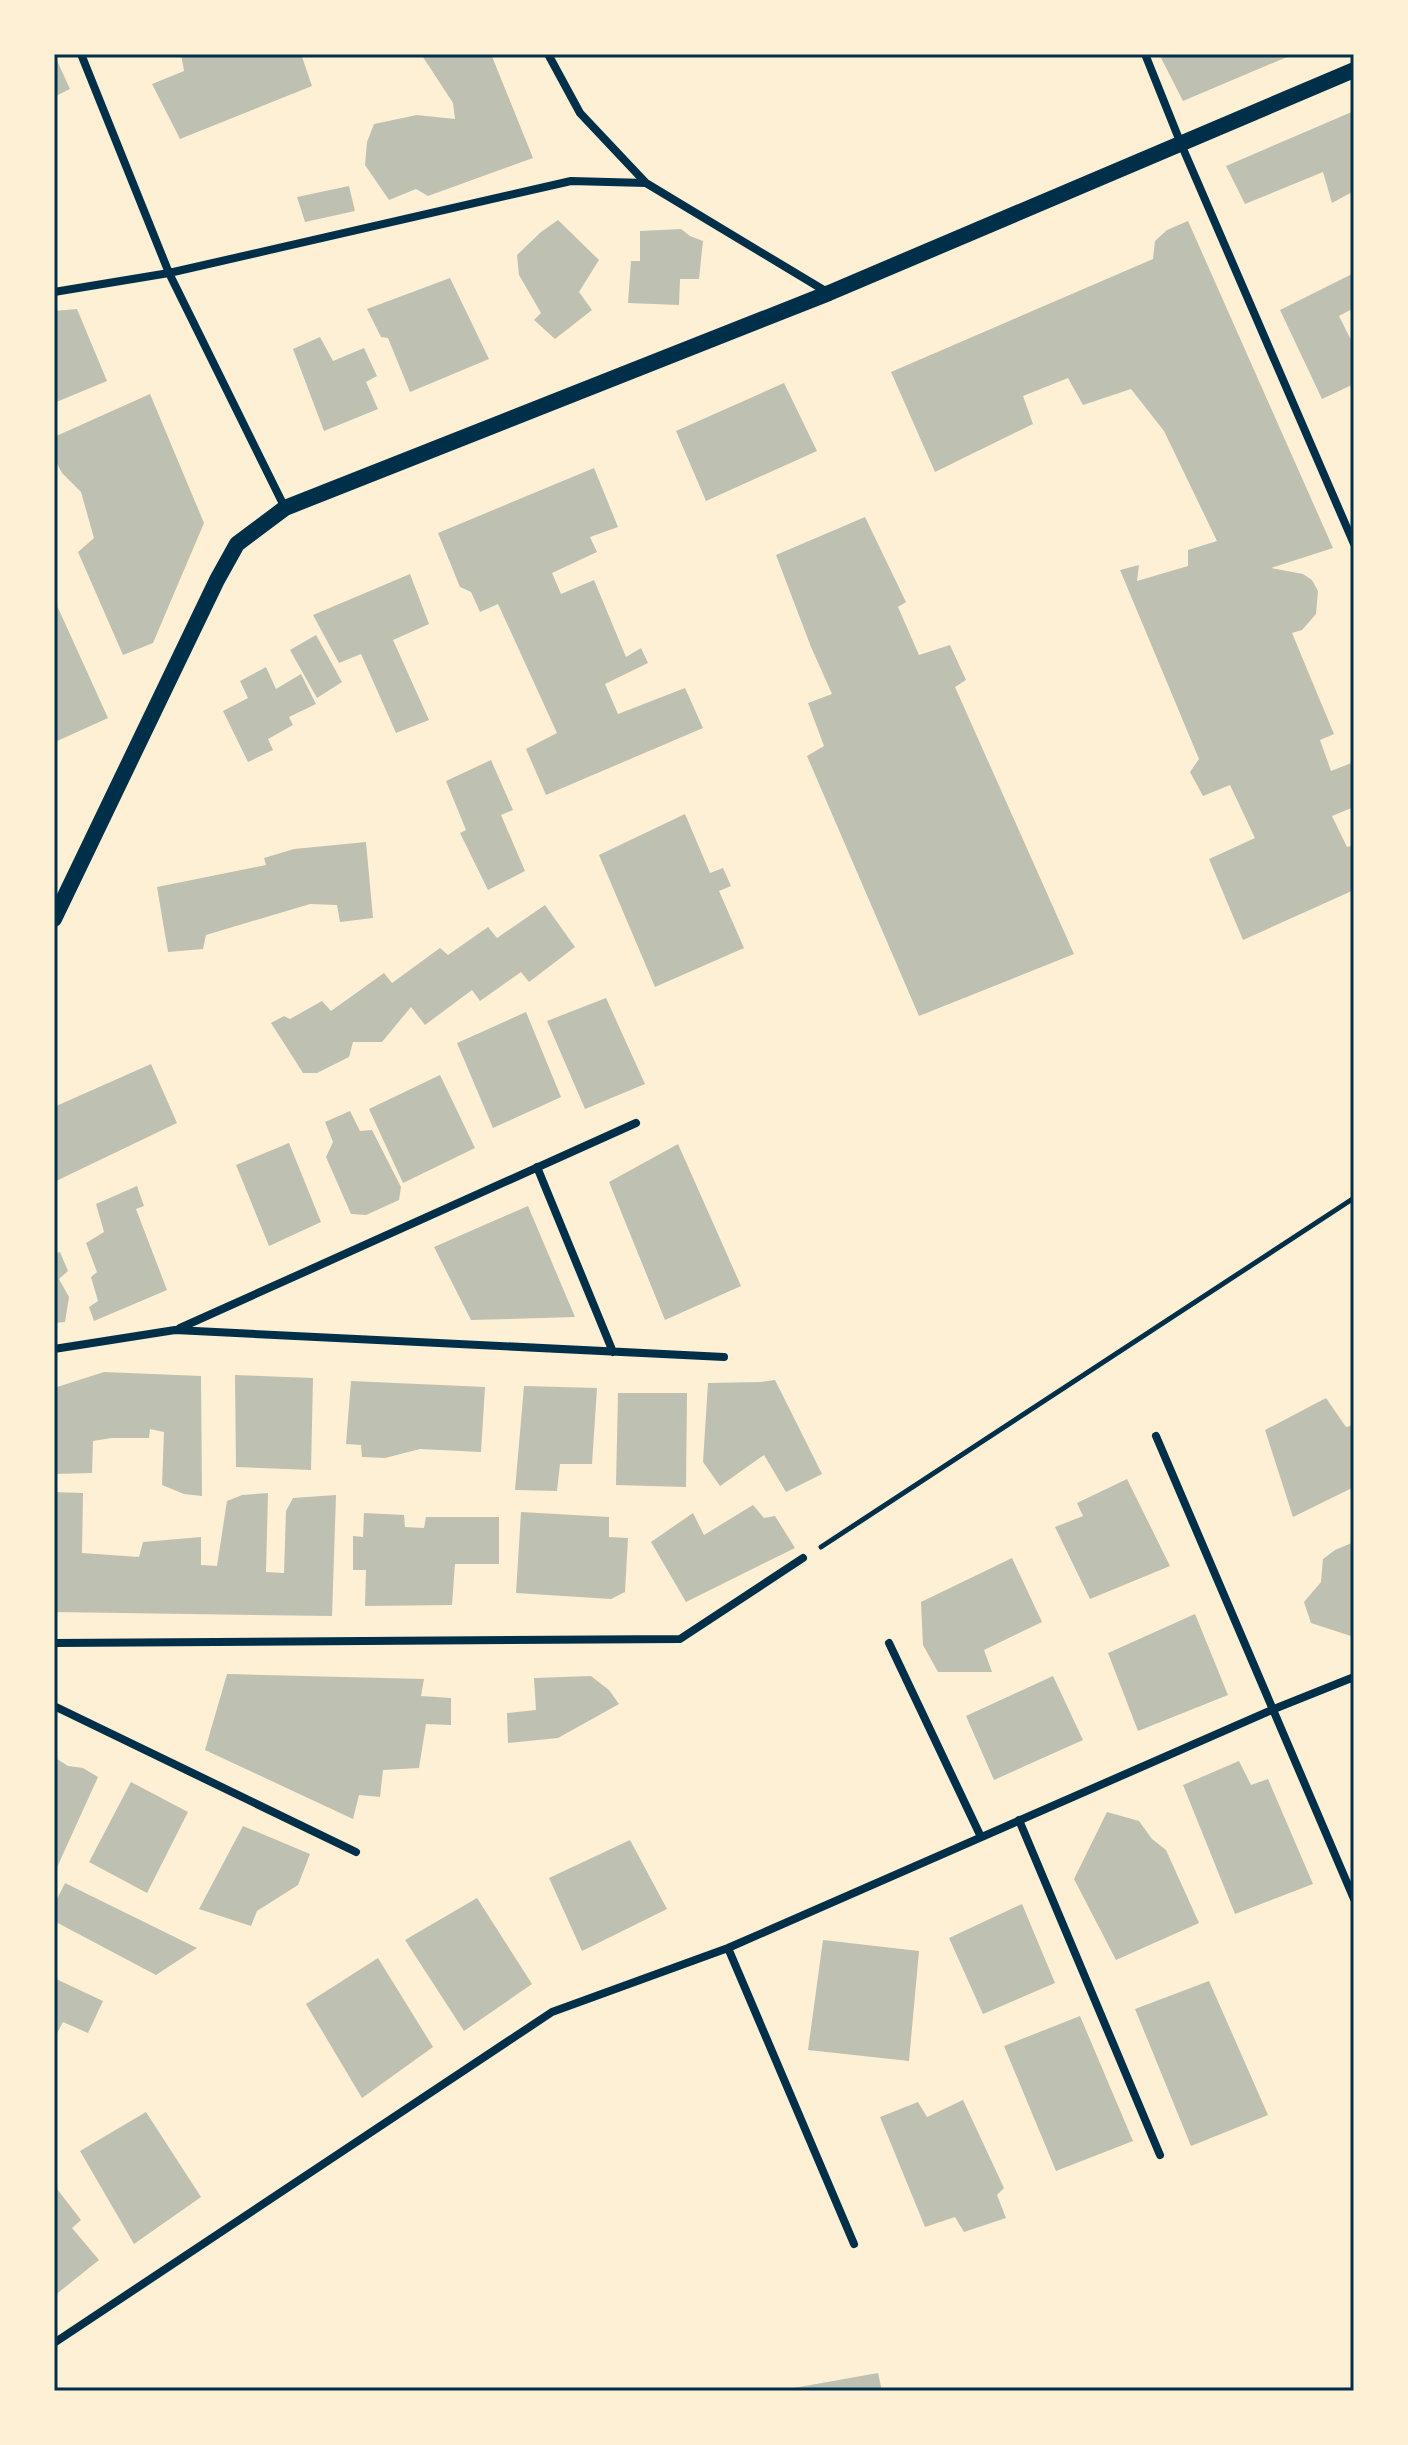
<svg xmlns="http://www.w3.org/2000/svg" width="1408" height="2445" font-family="'DejaVu Sans',sans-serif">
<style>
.building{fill:#bec0b2}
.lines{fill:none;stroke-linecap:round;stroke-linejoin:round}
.path{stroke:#003049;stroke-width:5}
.minor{stroke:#003049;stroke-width:8}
.secondary{stroke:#003049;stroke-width:16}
.neatline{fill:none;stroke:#003049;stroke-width:3}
</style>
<rect width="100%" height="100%" fill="#fdf0d5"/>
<path class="building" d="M 54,54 L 70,89 L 54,97 Z
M 181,54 L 301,54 L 312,86 L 180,139 L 152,84 L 184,71 Z
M 421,54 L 491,54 L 533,158 L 428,196 L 416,189 L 389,200 L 365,165 L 367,142 L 374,124 L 417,115 L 455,119 L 453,103 Z
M 1159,54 L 1294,54 L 1183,101 Z
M 1354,111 L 1354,191 L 1332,203 L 1323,172 L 1245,204 L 1226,166 Z
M 349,186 L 355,211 L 305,222 L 297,197 Z
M 558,220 L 599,260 L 579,292 L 592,310 L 555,339 L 534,320 L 541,313 L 519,275 L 517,255 L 541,232 Z
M 1188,221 L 1333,548 L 1271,568 L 1303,574 L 1312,580 L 1318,591 L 1316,614 L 1302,630 L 1292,633 L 1334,734 L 1320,740 L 1331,771 L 1354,762 L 1354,807 L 1332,816 L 1347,847 L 1354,845 L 1354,890 L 1243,940 L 1209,859 L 1255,838 L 1230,785 L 1203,796 L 1190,772 L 1199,759 L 1120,570 L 1139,565 L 1137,581 L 1188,566 L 1188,550 L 1217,541 L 1164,431 L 1131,389 L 1083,405 L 1068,378 L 1023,396 L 1033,424 L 935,472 L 891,372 L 1153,259 L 1155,241 L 1167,230 Z
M 681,229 L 690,236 L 703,241 L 699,279 L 680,279 L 679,305 L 628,303 L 631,261 L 640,261 L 640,231 Z
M 1352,274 L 1354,278 L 1354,308 L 1339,316 L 1354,346 L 1354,384 L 1322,399 L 1280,310 Z
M 450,278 L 489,359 L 410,392 L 388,338 L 381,337 L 367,309 Z
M 77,309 L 107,381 L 54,403 L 54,311 Z
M 320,337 L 333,361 L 364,348 L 377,376 L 366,382 L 378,409 L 324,431 L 293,349 Z
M 784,383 L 817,451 L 706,501 L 676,431 Z
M 150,394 L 204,523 L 153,643 L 123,655 L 78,552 L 94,538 L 81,492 L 62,473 L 54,458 L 54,437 Z
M 594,468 L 618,527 L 590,537 L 597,552 L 552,573 L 561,594 L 594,580 L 626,657 L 641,648 L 648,663 L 605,684 L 618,714 L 685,688 L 703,728 L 546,795 L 526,749 L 557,733 L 498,604 L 480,612 L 471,592 L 460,587 L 438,533 Z
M 865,517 L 906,602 L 898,607 L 919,655 L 950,645 L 966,680 L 955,687 L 1074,954 L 919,1016 L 807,756 L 824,746 L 808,703 L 832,694 L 811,647 L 776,555 Z
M 410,574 L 429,624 L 393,640 L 429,720 L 396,733 L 361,654 L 339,663 L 313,615 Z
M 54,599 L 108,718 L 55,742 L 54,740 Z
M 316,635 L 342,682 L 317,698 L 290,650 Z
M 266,667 L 276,689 L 301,674 L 316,704 L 289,717 L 293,725 L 268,739 L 273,750 L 248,762 L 223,711 L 248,698 L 240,681 Z
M 491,760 L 513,810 L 501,815 L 525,871 L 488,890 L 460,833 L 466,830 L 446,781 Z
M 685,814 L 710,873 L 723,868 L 731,886 L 719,891 L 744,948 L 655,987 L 599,855 Z
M 366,842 L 373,918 L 340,922 L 337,905 L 310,904 L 206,935 L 203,949 L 168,952 L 157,887 L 266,865 L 264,858 L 294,849 Z
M 545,905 L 575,947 L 529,982 L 521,972 L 480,1001 L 472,990 L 425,1025 L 411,1007 L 382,1042 L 353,1042 L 349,1057 L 317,1073 L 303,1073 L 271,1023 L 284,1016 L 290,1019 L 322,1001 L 331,1011 L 384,973 L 392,983 L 440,948 L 448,955 L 488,927 L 497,938 Z
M 606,998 L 645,1084 L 585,1109 L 547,1021 Z
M 526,1012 L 561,1097 L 493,1128 L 457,1043 Z
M 151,1064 L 177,1123 L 54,1182 L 54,1107 Z
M 440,1075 L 475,1148 L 403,1183 L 369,1109 Z
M 350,1111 L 360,1131 L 372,1130 L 401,1187 L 399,1200 L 366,1215 L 351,1214 L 326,1157 L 333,1142 L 325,1122 Z
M 289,1143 L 321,1222 L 269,1246 L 236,1165 Z
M 678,1144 L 741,1286 L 665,1320 L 609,1182 Z
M 137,1186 L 144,1206 L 136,1209 L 167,1290 L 94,1321 L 89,1307 L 98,1301 L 91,1277 L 97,1272 L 86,1243 L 104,1232 L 96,1204 Z
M 528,1206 L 575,1317 L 471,1320 L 434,1247 Z
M 60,1252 L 68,1271 L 59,1279 L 69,1297 L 65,1322 L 54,1323 L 54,1254 Z
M 104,1372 L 201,1376 L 202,1496 L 184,1494 L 162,1485 L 164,1432 L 150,1429 L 149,1438 L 111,1438 L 93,1441 L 92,1473 L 54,1474 L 54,1388 Z
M 235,1375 L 313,1378 L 311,1470 L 236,1467 Z
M 775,1380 L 822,1474 L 786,1492 L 764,1455 L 720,1486 L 703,1462 L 708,1383 L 761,1382 Z
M 351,1381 L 485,1387 L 481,1452 L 420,1449 L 385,1458 L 362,1457 L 361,1445 L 346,1444 Z
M 524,1386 L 597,1388 L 592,1464 L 560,1464 L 557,1491 L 515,1490 Z
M 618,1393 L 687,1393 L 686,1487 L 616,1485 Z
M 1326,1398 L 1346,1427 L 1354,1425 L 1354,1487 L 1293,1517 L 1265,1430 Z
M 1127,1479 L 1170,1566 L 1090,1599 L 1055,1527 L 1083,1516 L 1077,1503 Z
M 54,1492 L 83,1493 L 82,1553 L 139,1557 L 143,1542 L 201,1537 L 201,1565 L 217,1566 L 227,1501 L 242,1495 L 268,1493 L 266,1572 L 284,1573 L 286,1511 L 293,1498 L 336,1495 L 332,1616 L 54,1612 Z
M 753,1505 L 764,1518 L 775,1516 L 795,1548 L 686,1602 L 651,1542 L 693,1513 L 704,1535 Z
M 521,1512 L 609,1517 L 609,1537 L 628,1538 L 625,1592 L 611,1599 L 516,1593 Z
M 364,1513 L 404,1515 L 405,1527 L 424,1528 L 426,1517 L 499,1517 L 499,1564 L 455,1564 L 452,1605 L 365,1606 L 366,1570 L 353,1570 L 353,1536 L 363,1537 Z
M 1354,1542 L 1354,1637 L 1311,1623 L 1304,1602 L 1321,1582 L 1323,1559 L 1335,1550 Z
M 1012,1558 L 1042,1622 L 984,1650 L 992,1672 L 938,1672 L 923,1645 L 921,1602 Z
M 1195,1614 L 1228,1695 L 1138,1731 L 1108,1653 Z
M 227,1674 L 424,1679 L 421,1696 L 451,1698 L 451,1725 L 426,1724 L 419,1768 L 383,1770 L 380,1797 L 359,1795 L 353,1819 L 205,1750 Z
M 591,1676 L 609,1690 L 619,1704 L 558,1738 L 508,1743 L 507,1713 L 536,1710 L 534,1678 Z
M 1053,1676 L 1083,1740 L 994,1780 L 966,1716 Z
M 54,1757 L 68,1766 L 83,1768 L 98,1777 L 54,1874 Z
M 1239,1761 L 1251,1785 L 1268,1779 L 1313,1884 L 1235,1914 L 1183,1785 Z
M 131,1782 L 188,1812 L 147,1893 L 89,1862 Z
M 1107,1812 L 1139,1821 L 1152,1839 L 1166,1850 L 1199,1923 L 1116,1960 L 1074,1879 Z
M 243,1826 L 310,1854 L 298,1885 L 257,1911 L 251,1926 L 199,1909 Z
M 630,1840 L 667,1909 L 582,1951 L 549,1878 Z
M 65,1883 L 197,1948 L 156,1975 L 54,1921 L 54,1905 Z
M 477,1898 L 532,1984 L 464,2031 L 405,1940 Z
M 1022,1904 L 1055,1983 L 983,2014 L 949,1938 Z
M 823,1940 L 919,1951 L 909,2061 L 808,2050 Z
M 378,1958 L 433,2047 L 362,2098 L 306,2004 Z
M 54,1978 L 103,2001 L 88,2033 L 63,2022 L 54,2039 Z
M 1209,1981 L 1268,2115 L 1191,2146 L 1135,2009 Z
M 1080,2016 L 1133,2141 L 1056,2171 L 1004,2046 Z
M 963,2100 L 1004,2188 L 997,2195 L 1006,2218 L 964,2232 L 955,2217 L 925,2227 L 880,2117 L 918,2102 L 927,2117 Z
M 146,2112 L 201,2197 L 134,2244 L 80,2151 Z
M 54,2185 L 81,2220 L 72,2228 L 99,2260 L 54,2296 Z
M 878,2373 L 882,2391 L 788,2391 L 788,2389 Z"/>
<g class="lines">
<path class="path" d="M 821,1547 L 1354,1198"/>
<path class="minor" d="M 81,54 L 169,273 L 285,508
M 548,54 L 580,113 L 646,183
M 1145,54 L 1181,144 L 1354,544
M 54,292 L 169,273 L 571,181 L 646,183 L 827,292
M 537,1167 L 613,1352
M 180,1328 L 636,1123
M 54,1349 L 175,1330 L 724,1357
M 1156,1436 L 1354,1899
M 54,1643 L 680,1639 L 803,1558
M 889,1643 L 981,1837
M 54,1706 L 356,1852
M 1019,1820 L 1160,2155
M 728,1948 L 854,2244
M 54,2343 L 552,2012 L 728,1948 L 1274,1709 L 1354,1677"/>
<path class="secondary" d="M 54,919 L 217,580 L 237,544 L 285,508 L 829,293 L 1354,70"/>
</g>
<rect width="1408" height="2445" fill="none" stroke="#fdf0d5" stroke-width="112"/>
<rect x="56" y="56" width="1296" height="2333" class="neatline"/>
</svg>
